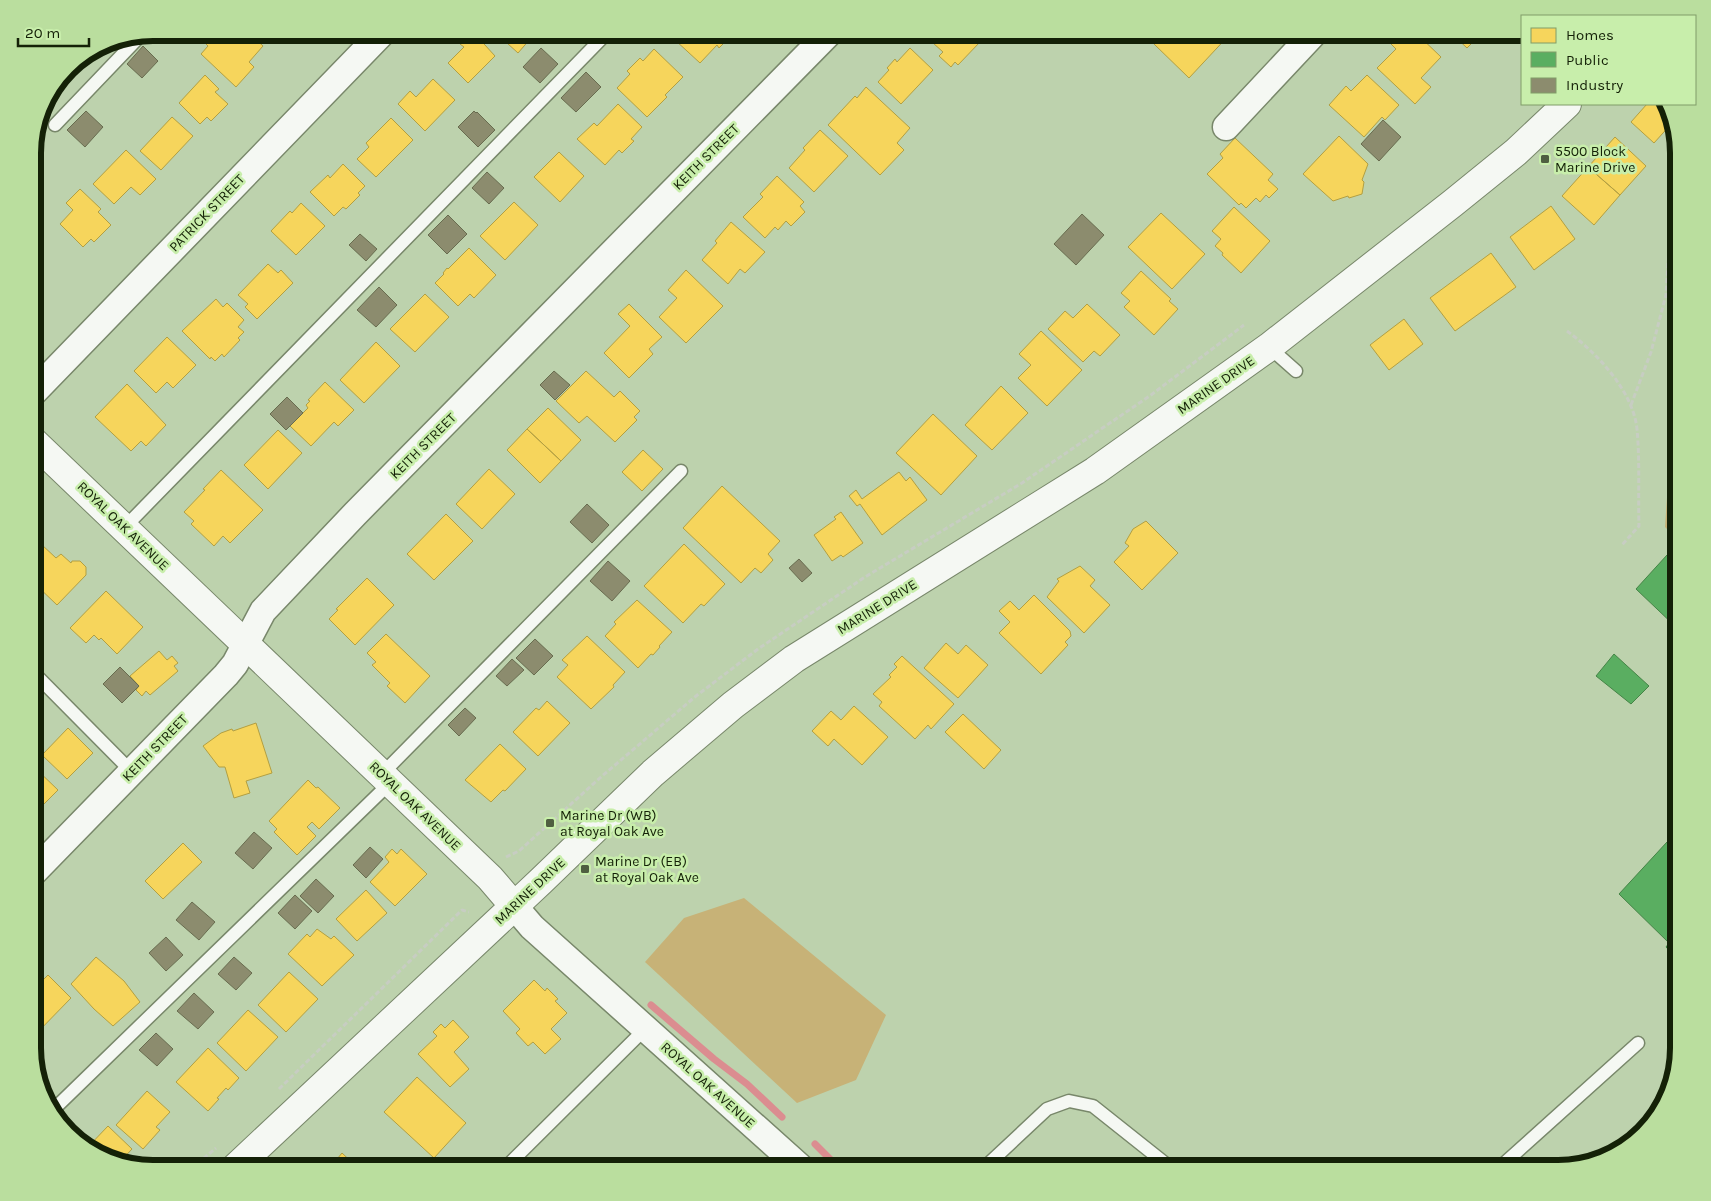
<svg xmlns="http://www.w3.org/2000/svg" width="1711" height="1201" font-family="Karla,sans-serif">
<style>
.green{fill:#c7b277}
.homes{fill:#f6d55c;stroke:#b29f42}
.public{fill:#5aae61;stroke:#458446}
.industry{fill:#8c8c6e;stroke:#686c4f}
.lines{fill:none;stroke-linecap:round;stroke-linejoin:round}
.stream{stroke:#db8d90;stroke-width:7}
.service-casing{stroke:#78876a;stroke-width:15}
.minor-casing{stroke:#78876a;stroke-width:29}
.tertiary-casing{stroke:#78876a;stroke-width:30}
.path{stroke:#c7cdc2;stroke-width:3;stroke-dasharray:5 2.5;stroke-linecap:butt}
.service{stroke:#f5f8f3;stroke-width:12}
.minor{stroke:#f5f8f3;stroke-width:26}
.tertiary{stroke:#f5f8f3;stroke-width:28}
.poi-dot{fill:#4f5f41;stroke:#c8eeab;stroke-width:2}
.labels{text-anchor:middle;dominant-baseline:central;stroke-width:5;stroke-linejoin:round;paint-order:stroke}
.poi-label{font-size:14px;fill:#142107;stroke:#c8eeab;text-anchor:start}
.street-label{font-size:14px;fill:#142107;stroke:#c8eeab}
.rim{fill:none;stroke:#142107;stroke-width:6}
</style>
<rect width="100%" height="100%" fill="#bdd2ad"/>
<path class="green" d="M 1678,392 L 1678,540 L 1665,527 L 1674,395 Z
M 744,898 L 886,1015 L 856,1080 L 797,1103 L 645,962 L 684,918 Z"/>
<path class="homes" d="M 209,33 L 249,33 L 263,46 L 249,62 L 254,67 L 236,87 L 201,54 L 208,46 L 202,40 Z
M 265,33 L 280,33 L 272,40 Z
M 472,33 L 474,33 L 495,56 L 468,83 L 448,63 L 464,47 L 460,44 Z
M 496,33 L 528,33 L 527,34 L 531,38 L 518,53 Z
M 682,33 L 734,33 L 719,48 L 717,45 L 700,63 L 675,40 Z
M 922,33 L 970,33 L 980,42 L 958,65 L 955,62 L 951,67 L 939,56 L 943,52 Z
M 1164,33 L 1231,33 L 1189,78 L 1154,44 Z
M 1392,33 L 1416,33 L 1441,57 L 1421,78 L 1431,87 L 1415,104 L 1377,68 L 1396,49 L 1386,39 Z
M 1451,33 L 1482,33 L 1467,48 Z
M 910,48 L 933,70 L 901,104 L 878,82 L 889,70 L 887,68 L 895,59 L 897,62 Z
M 654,49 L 683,77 L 665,95 L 667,97 L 647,117 L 617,88 L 630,74 L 627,71 L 640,58 L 643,61 Z
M 205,75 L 219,89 L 215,92 L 228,104 L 211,121 L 207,117 L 200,124 L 179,103 Z
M 1367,75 L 1399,105 L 1385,120 L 1382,117 L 1364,137 L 1329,105 L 1346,86 L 1351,91 Z
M 433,79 L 455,100 L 425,131 L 398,104 L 410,91 L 416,97 Z
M 866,87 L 910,128 L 897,143 L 904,150 L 880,175 L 828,125 L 855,96 L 857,98 Z
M 618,104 L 642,127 L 631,139 L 634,141 L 622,153 L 619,150 L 605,165 L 577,139 L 594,123 L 597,126 Z
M 1647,104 L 1667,104 L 1672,123 L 1654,143 L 1631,122 Z
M 44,107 L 51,114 L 43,122 L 40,119 Z
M 172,117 L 193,136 L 161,170 L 140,151 Z
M 391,118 L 413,140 L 376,177 L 357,159 L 369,147 L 366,143 Z
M 820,130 L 848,156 L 814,192 L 789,168 L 805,150 L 803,148 Z
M 1339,136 L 1368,164 L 1362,180 L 1364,182 L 1362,194 L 1349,198 L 1348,196 L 1333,201 L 1303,174 Z
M 1615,137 L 1646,166 L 1620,195 L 1588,167 Z
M 1235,138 L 1273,174 L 1268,180 L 1278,189 L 1269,198 L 1266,195 L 1260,202 L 1256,198 L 1246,208 L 1241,203 L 1239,205 L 1207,174 L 1223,158 L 1220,154 Z
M 126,150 L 156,179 L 140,195 L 131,187 L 114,204 L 93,184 Z
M 559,152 L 584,176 L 560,202 L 534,177 Z
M 343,164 L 365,186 L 358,193 L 360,195 L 346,209 L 343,207 L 334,216 L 310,192 L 328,175 L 330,178 Z
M 1588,167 L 1620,195 L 1594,225 L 1562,196 Z
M 777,176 L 804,202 L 800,206 L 805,212 L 791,226 L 786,221 L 778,230 L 775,227 L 765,238 L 743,217 L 763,197 L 760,194 Z
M 80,189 L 101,209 L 98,212 L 111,225 L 94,242 L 91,239 L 83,247 L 60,224 L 73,210 L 66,203 Z
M 514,202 L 538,225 L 505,260 L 480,236 Z
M 301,203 L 325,226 L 296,255 L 271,231 L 290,211 L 292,213 Z
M 1551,206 L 1575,239 L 1534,270 L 1510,237 Z
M 1234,207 L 1270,241 L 1241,273 L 1222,255 L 1223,253 L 1215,246 L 1221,239 L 1212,231 Z
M 1161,213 L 1205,254 L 1172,289 L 1128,247 Z
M 731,222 L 765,252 L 745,273 L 740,269 L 728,284 L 702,260 L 717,243 L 715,241 Z
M 469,248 L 496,275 L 474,298 L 470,294 L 458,306 L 435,283 L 444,274 L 443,273 L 447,268 L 448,269 Z
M 1491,253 L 1516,287 L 1455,331 L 1430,298 Z
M 268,264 L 278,273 L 281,270 L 293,283 L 257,319 L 245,307 L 248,304 L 238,295 Z
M 686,270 L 723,306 L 686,343 L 659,317 L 677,298 L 668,290 Z
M 1141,271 L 1171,299 L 1169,301 L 1178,309 L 1154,335 L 1124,307 L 1130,301 L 1121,293 Z
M 425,294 L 449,317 L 415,352 L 390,329 Z
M 216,299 L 223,307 L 227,303 L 244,320 L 238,327 L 244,332 L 238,338 L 240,340 L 224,357 L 222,354 L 215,361 L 211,357 L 210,359 L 182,331 Z
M 629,304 L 662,337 L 649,349 L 653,354 L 629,378 L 604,353 L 630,326 L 618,314 Z
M 1087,304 L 1120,335 L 1100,356 L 1094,351 L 1083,362 L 1048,329 L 1065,311 L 1073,318 Z
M 33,308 L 39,314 L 33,320 Z
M 1404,319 L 1423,344 L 1389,370 L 1370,345 Z
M 1041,331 L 1082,370 L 1047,406 L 1018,378 L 1031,365 L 1019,354 Z
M 167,337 L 196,365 L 173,388 L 167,382 L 156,393 L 134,371 Z
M 376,342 L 400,366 L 364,403 L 340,380 Z
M 586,371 L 614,397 L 620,391 L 640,411 L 634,417 L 637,420 L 615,442 L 587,416 L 579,423 L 556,401 Z
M 325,382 L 354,410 L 338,426 L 334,422 L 311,446 L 290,426 L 308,408 L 306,405 L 310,401 L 308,400 Z
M 127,384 L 166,425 L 146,446 L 141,441 L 131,451 L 95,417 Z
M 1001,386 L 1028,413 L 992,450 L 965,425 Z
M 548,408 L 581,440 L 561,461 L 527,429 Z
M 933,414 L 977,456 L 941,495 L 896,453 Z
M 527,429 L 561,461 L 540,483 L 507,450 Z
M 278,430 L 302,453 L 268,489 L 244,465 Z
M 643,450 L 663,469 L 642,491 L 622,472 Z
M 489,469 L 515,494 L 482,529 L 456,504 Z
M 221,470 L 263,510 L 230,543 L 223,536 L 214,546 L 191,524 L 194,521 L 184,512 L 205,490 L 203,489 Z
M 899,472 L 906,481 L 910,477 L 927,500 L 882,535 L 860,504 L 857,506 L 849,496 L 856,490 L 862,499 Z
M 722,486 L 780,541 L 768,554 L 773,560 L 761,573 L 755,568 L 741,583 L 683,528 Z
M 841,512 L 863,543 L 843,557 L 841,555 L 832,561 L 814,535 L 836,519 L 834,517 Z
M 446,514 L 473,541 L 434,580 L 407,554 Z
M 1146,521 L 1178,553 L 1142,590 L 1114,562 L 1129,546 L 1125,543 L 1133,529 Z
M 41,544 L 56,558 L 61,554 L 71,563 L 72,561 L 80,561 L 86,567 L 86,575 L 57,605 L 33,582 L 33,552 Z
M 684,544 L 725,584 L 704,606 L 701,604 L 683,623 L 644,586 Z
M 1080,566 L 1095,580 L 1090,586 L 1110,605 L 1084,633 L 1047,597 L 1059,581 L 1057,579 Z
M 367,578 L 394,605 L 355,645 L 329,619 L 338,610 L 336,609 Z
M 106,591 L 143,627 L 117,654 L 101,638 L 99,640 L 94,635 L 86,643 L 70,628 Z
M 1034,595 L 1070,631 L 1071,636 L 1065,642 L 1068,645 L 1041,674 L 999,633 L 1010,622 L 999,611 L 1010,601 L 1019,610 Z
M 637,600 L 672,632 L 659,646 L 660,647 L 653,655 L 651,654 L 638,668 L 605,636 L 616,624 L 614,622 Z
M 386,634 L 430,676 L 405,703 L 387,686 L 390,683 L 372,665 L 376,662 L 367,653 Z
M 587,636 L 625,672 L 613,685 L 614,687 L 591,709 L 557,677 L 568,665 L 562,660 Z
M 946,643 L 958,654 L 966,645 L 988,665 L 958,698 L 924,668 Z
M 159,651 L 167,660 L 172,656 L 178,663 L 174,666 L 178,671 L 150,695 L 146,691 L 142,696 L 136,690 L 139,686 L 130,676 Z
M 902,656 L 954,704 L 931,729 L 928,725 L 915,739 L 879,706 L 882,702 L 873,694 L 891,677 L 889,675 L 897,667 L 894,664 Z
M 547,701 L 570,723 L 538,756 L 513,732 L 536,708 L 539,710 Z
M 854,706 L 888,737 L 862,765 L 834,739 L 828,746 L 812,731 L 831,711 L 841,720 Z
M 963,714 L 1001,750 L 984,769 L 945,732 Z
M 256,723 L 272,773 L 246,781 L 250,793 L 234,798 L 225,767 L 219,767 L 203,746 L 221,733 L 232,729 L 233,731 Z
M 68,728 L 93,753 L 67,779 L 42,755 Z
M 500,744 L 526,769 L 505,791 L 503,790 L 491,802 L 465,780 Z
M 33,766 L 58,790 L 33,815 Z
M 308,780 L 316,788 L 318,787 L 340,808 L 319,829 L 312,822 L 307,827 L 316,836 L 297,855 L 274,832 L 277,829 L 269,821 Z
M 183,843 L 202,862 L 163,899 L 145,881 Z
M 392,849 L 397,854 L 401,849 L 427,874 L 395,906 L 370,882 L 389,862 L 385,857 Z
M 366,890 L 387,913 L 357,941 L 336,919 Z
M 317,929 L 331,939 L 334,936 L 354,955 L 322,986 L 288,954 L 307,934 L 310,937 Z
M 96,957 L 124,981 L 140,1002 L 113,1026 L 94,1009 L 71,984 Z
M 289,972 L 318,999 L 286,1032 L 258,1005 Z
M 48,975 L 71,998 L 33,1037 L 33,990 Z
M 534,980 L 545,991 L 547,988 L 558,999 L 555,1001 L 567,1013 L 551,1029 L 561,1039 L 545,1054 L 533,1042 L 528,1046 L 516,1033 L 520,1029 L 503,1011 Z
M 248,1010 L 278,1037 L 246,1071 L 217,1043 Z
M 453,1020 L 469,1037 L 454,1052 L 469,1069 L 450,1087 L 418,1054 L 437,1036 L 433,1032 L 441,1024 L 445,1028 Z
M 208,1048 L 239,1078 L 228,1090 L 226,1088 L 217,1098 L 219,1099 L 208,1111 L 176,1082 Z
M 417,1077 L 466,1123 L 434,1158 L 384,1112 Z
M 147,1091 L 170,1112 L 156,1127 L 160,1130 L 143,1149 L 116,1125 Z
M 108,1126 L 132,1149 L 119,1163 L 87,1148 Z
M 342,1153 L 358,1168 L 318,1168 L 328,1158 L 333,1164 Z"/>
<path class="public" d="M 1667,555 L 1678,565 L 1678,629 L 1636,589 Z
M 1614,654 L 1649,686 L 1631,704 L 1596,676 Z
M 1667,842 L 1678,852 L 1678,960 L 1666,947 L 1669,943 L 1619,894 Z"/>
<path class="industry" d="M 143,46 L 158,61 L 142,78 L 127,64 Z
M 541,48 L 558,64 L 540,83 L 523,67 Z
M 586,72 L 601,87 L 576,112 L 561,98 Z
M 86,111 L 103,127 L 85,147 L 67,130 Z
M 474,111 L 476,113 L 477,112 L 495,130 L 478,147 L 458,127 Z
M 1383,120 L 1401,137 L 1379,161 L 1361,144 Z
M 487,172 L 504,188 L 489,204 L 472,188 Z
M 1082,214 L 1104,235 L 1076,265 L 1054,244 Z
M 448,215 L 467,234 L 447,254 L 428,235 Z
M 360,234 L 377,249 L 366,261 L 349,245 Z
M 379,287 L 397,305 L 376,327 L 357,310 Z
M 554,371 L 570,385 L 555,400 L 540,385 Z
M 287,397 L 303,413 L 286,430 L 270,414 Z
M 587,504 L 609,525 L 592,543 L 570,522 Z
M 799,559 L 812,573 L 802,582 L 789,568 Z
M 608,561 L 630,581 L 612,601 L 590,581 Z
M 535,639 L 553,656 L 534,675 L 516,658 Z
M 512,659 L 524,670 L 507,686 L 496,676 Z
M 120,667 L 139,686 L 122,703 L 103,684 Z
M 465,708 L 476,718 L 459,736 L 448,725 Z
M 254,832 L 272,848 L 253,869 L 235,853 Z
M 370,847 L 383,859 L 366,878 L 353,865 Z
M 316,879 L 334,896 L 318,913 L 300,896 Z
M 295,895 L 312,911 L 295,929 L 278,913 Z
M 192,902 L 215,922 L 199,940 L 176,920 Z
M 166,937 L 183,955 L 166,971 L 149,953 Z
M 234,957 L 252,973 L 236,990 L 218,974 Z
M 194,993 L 214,1012 L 198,1029 L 177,1011 Z
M 156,1033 L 173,1049 L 157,1066 L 139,1050 Z"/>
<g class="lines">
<path class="stream" d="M 651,1005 L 714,1059 L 747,1084 L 782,1117
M 815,1144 L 839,1168"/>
<defs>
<path id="service" d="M 55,125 L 141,35
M 1269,347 L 1296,371
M 124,528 L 607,33
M 33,672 L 132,772
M 382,774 L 681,471
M 52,1111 L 391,782
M 507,1166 L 645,1029
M 984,1168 L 1047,1109 L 1069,1101 L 1093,1106 L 1171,1168
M 1499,1168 L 1638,1043"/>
<path id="minor" d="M 1226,127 L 1314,33
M 33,393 L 382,33
M 33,873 L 226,675 L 235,664 L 263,611 L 355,514 L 829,33
M 514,906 L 532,927 L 801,1168"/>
<path id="tertiary" d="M 33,441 L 490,878 L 514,906
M 235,1168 L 541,881 L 653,773 L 733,705 L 794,659 L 1095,471 L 1269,347 L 1453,203 L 1516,152 L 1567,104"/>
</defs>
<use href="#service" class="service-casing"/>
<use href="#minor" class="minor-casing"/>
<use href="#tertiary" class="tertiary-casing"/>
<path class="path" d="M 33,148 L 43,138
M 1567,331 C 1597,353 1633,391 1637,429 C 1640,461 1638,494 1639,526 L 1621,546
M 1631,405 L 1651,352 L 1666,295 L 1670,230 L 1678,221
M 506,857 L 519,851 L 601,777 L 696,696 L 758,649 L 865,577 L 1022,483 L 1151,395 L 1244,325
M 279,1089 L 462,910 L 469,912
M 192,1168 L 216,1148"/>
<use href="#service" class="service"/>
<use href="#minor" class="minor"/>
<use href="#tertiary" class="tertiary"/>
</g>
<g class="poi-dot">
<rect x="1540" y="154" width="10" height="10" rx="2.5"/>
<rect x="545" y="818" width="10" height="10" rx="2.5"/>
<rect x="580" y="864" width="10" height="10" rx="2.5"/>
</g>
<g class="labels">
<g class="poi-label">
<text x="1555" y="151">5500 Block<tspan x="1555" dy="16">Marine Drive</tspan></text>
<text x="560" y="815">Marine Dr (WB)<tspan x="560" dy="16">at Royal Oak Ave</tspan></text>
<text x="595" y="861">Marine Dr (EB)<tspan x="595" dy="16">at Royal Oak Ave</tspan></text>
</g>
<g class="street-label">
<text transform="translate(706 157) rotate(-45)">KEITH STREET</text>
<text transform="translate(207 213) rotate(-46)">PATRICK STREET</text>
<text transform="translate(1216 385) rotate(-35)">MARINE DRIVE</text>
<text transform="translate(423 446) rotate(-45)">KEITH STREET</text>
<text transform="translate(123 526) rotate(44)">ROYAL OAK AVENUE</text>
<text transform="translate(877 607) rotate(-32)">MARINE DRIVE</text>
<text transform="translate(155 748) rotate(-46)">KEITH STREET</text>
<text transform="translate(415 806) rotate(44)">ROYAL OAK AVENUE</text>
<text transform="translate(530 891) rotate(-43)">MARINE DRIVE</text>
<text transform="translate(708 1085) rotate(42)">ROYAL OAK AVENUE</text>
</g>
</g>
<path d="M0 0H1711V1201H0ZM153 41H1558A112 112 0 0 1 1670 153V1048A112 112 0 0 1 1558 1160H153A112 112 0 0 1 41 1048V153A112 112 0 0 1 153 41Z" fill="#bade9e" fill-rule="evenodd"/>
<path class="rim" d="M153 41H1558A112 112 0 0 1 1670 153V1048A112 112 0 0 1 1558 1160H153A112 112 0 0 1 41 1048V153A112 112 0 0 1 153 41Z"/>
<rect x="1521" y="15" width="175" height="90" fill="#c8eeab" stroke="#809c69"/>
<rect x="1531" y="28" width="25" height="15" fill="#f6d55c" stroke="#809c69"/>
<text x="1566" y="40" font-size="15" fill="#142107">Homes</text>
<rect x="1531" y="52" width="25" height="15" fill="#5aae61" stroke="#809c69"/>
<text x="1566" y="65" font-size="15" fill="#142107">Public</text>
<rect x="1531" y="78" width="25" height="15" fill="#8c8c6e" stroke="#809c69"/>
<text x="1566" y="90" font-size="15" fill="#142107">Industry</text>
<path d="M18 38v8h71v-8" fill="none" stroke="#142107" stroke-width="2.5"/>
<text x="25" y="38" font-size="15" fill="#142107" stroke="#c8eeab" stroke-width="4" paint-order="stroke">20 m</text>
</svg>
